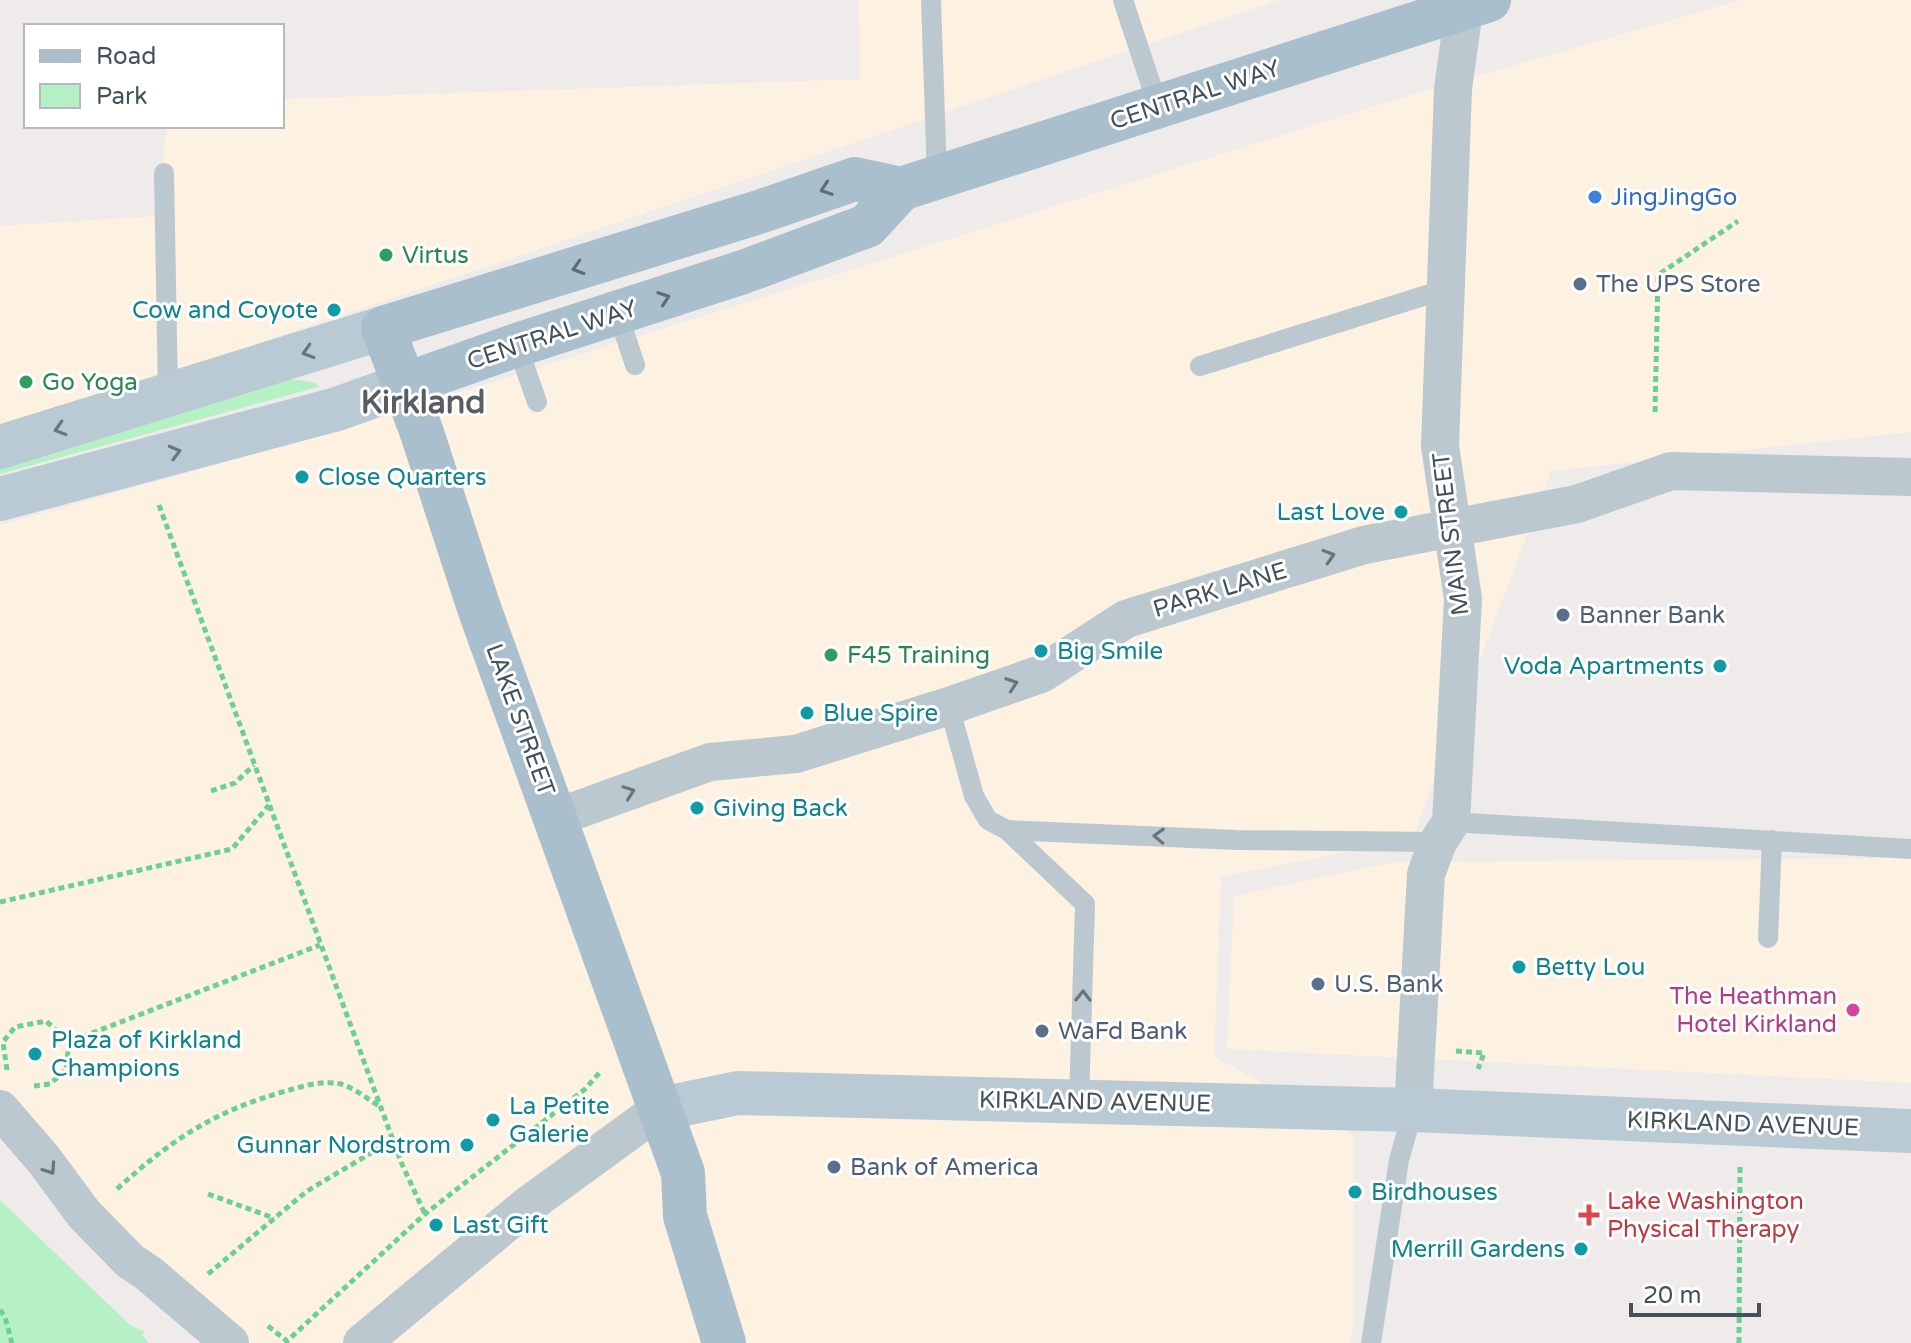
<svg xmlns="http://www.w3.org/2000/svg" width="1911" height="1343" font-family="'Varela Round',sans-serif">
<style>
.commercial{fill:#fdf1e1}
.green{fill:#b5f1c5}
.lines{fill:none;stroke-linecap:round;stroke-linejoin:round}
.path{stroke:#6bd093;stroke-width:5;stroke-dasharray:6 4;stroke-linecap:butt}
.lane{stroke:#bbc8cf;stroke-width:20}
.street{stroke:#bbc8cf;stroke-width:38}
.secondary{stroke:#bacad4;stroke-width:44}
.primary{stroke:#a9bfcd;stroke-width:44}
.oneway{stroke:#5c6d77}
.oneway2{stroke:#67767f}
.oneway3{stroke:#67757d}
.shop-dot{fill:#3f7fe0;stroke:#fff;stroke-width:3}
.leisure-dot{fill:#2e9e5b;stroke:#fff;stroke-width:3}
.service-dot{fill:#5c6f8a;stroke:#fff;stroke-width:3}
.culture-dot{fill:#0f9aa8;stroke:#fff;stroke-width:3}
.hotel-dot{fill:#d1479c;stroke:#fff;stroke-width:3}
.health-dot{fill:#e0444e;stroke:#fff;stroke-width:3}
.labels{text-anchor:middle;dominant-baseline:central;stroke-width:6;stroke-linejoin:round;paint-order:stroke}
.street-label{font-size:24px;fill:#43525a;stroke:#fff}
.shop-label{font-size:24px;fill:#366cbe;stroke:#fff;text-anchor:start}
.leisure-label{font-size:24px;fill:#27864d;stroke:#fff;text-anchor:start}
.service-label{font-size:24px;fill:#4e5e75;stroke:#fff;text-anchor:start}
.culture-label{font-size:24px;fill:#0d838f;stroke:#fff;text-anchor:start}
.hotel-label{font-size:24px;fill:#b23c85;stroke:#fff;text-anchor:end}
.health-label{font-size:24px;fill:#be3a42;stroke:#fff;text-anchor:start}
.district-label{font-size:32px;font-weight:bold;fill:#585d61;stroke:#fff}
</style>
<rect width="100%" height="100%" fill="#efebeb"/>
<path class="commercial" d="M 859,0 L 1279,0 L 0,430 L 0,226 L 157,216 L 167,126 L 282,126 L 282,99 L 860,79 Z
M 1741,0 L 1911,0 L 1911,432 L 1551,471 L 1412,839 L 1221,877 L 1214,1056 L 1353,1135 L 1354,1326 L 1350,1343 L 220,1343 L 0,1122 L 0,525 L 339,430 L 1388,102 Z
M 1911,858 L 1911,1083 L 1227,1049 L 1234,896 L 1394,862 Z"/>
<path class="green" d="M 285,378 L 317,383 L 318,387 L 0,474 L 0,466 Z
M 0,1200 L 130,1325 L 145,1332 L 142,1335 L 149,1343 L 0,1343 Z"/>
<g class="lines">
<path class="path" d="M 1655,412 L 1658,275 L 1738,221
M 159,505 L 401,1162 L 425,1214
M 211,791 L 235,783 L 254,765
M 0,902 L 232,849 L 269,805
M 1456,1051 L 1484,1053 L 1478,1069
M 7,1070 L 3,1042 L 15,1027 L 46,1021 L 69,1042
M 34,1086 L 50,1084 L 66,1070 L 69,1042 L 320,945
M 117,1189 C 171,1140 214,1111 286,1091 C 303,1086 323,1080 341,1084 C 354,1088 368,1099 379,1106
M 208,1194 L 274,1218
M 208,1274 L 307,1191 L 393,1140
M 0,1310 L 5,1317 L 12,1343
M 268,1326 L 287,1341 L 425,1214 L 585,1089 L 601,1071
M 1739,1343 L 1740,1164"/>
<path class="lane" d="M 931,0 L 937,177
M 1123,0 L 1158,106
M 164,173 L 168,395
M 618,314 L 635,365
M 517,345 L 537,402
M 1200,366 L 1446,289
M 949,706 L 974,796 L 988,820 L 1007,830 L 1237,840 L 1438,842
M 1451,822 L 1911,849
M 1007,830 L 1085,904 L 1079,1101
M 1768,938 L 1772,840
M 1371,1343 L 1399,1160 L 1413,1110"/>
<path class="street" d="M 555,818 L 710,762 L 796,754 L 949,706 L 1041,674 L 1126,619 L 1364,545 L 1577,504 L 1671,471 L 1911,477
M 0,1109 L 44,1160 L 84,1214 L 130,1261 L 148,1273 L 230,1343
M 1413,1110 L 1426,874 L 1438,842 L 1451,822 L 1463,599 L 1440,446 L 1453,89 L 1464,9 L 1461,0
M 362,1343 L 528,1205 L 660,1109"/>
<path class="secondary" d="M 0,447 L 383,328
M 0,499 L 337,409 L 404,385
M 660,1109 L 738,1093 L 1413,1110 L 1911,1131"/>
<path class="primary" d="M 404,385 L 517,345 L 743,272 L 853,231 L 867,226 L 901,189 L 1489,0
M 724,1343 L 685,1216 L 683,1173 L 479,608 L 422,433 L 383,328 L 762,211 L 855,179 L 901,189"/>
</g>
<defs><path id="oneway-chevron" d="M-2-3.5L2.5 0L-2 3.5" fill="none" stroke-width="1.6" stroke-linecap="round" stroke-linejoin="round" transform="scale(2)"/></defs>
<g class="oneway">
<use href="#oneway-chevron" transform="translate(826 189) rotate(161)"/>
<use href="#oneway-chevron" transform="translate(578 268) rotate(163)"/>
<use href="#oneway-chevron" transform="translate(664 298) rotate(-19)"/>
</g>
<g class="oneway2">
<use href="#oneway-chevron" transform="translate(308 352) rotate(163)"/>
<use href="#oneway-chevron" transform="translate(60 429) rotate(163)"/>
<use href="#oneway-chevron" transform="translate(175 452) rotate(-15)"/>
</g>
<g class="oneway3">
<use href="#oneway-chevron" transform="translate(1329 556) rotate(-17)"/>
<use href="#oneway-chevron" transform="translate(1012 684) rotate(-19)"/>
<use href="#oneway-chevron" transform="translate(629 792) rotate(-20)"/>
<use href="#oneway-chevron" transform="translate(1159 836) rotate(-178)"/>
<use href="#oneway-chevron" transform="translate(1083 996) rotate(-89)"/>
<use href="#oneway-chevron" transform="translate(50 1169) rotate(56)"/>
</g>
<circle class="shop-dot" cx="1595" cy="197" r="8"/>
<g class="leisure-dot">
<circle cx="386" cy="255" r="8"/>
<circle cx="26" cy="382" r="8"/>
<circle cx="831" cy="655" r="8"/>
</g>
<g class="service-dot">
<circle cx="1580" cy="284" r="8"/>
<circle cx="1563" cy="615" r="8"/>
<circle cx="1318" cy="984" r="8"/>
<circle cx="1042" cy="1031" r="8"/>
<circle cx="834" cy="1167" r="8"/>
</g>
<g class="culture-dot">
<circle cx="334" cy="310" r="8"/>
<circle cx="302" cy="477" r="8"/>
<circle cx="1401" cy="512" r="8"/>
<circle cx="1041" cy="651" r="8"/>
<circle cx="1720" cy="666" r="8"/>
<circle cx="807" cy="713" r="8"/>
<circle cx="697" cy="808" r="8"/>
<circle cx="1519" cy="967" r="8"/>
<circle cx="35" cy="1054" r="8"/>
<circle cx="493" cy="1120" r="8"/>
<circle cx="467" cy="1145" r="8"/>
<circle cx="1355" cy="1192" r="8"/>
<circle cx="436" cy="1225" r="8"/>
<circle cx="1581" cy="1249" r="8"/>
</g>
<circle class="hotel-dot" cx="1853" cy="1010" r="8"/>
<path class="health-dot" d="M1585 1203h8v8h8v8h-8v8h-8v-8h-8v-8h8z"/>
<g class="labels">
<g class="street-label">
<text transform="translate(1195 95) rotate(-18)">CENTRAL WAY</text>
<text transform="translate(552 335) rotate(-18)">CENTRAL WAY</text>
<text transform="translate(1451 534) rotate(-97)">MAIN STREET</text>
<text transform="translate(1220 590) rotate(-17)">PARK LANE</text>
<text transform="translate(520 720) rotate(70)">LAKE STREET</text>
<text transform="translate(1095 1102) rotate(1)">KIRKLAND AVENUE</text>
<text transform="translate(1743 1124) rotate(2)">KIRKLAND AVENUE</text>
</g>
<g class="shop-label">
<text x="1611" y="197">JingJingGo</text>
</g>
<g class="leisure-label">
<text x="402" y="255">Virtus</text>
<text x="42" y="382">Go Yoga</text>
<text x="847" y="655">F45 Training</text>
</g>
<g class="service-label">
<text x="1596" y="284">The UPS Store</text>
<text x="1579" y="615">Banner Bank</text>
<text x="1334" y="984">U.S. Bank</text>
<text x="1058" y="1031">WaFd Bank</text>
<text x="850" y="1167">Bank of America</text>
</g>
<g class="culture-label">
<text x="318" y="310" text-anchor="end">Cow and Coyote</text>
<text x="318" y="477">Close Quarters</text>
<text x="1385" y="512" text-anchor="end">Last Love</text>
<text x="1057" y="651">Big Smile</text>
<text x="1704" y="666" text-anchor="end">Voda Apartments</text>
<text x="823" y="713">Blue Spire</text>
<text x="713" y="808">Giving Back</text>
<text x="1535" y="967">Betty Lou</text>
<text x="51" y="1040">Plaza of Kirkland<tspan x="51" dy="28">Champions</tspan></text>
<text x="509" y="1106">La Petite<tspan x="509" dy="28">Galerie</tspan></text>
<text x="451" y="1145" text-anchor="end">Gunnar Nordstrom</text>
<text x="1371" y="1192">Birdhouses</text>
<text x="452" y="1225">Last Gift</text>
<text x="1565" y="1249" text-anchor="end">Merrill Gardens</text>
</g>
<g class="hotel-label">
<text x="1837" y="996">The Heathman<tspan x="1837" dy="28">Hotel Kirkland</tspan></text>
</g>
<g class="health-label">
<text x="1607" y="1201">Lake Washington<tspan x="1607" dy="28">Physical Therapy</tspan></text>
</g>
<g class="district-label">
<text x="423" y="403">Kirkland</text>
</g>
</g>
<rect x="24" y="24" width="260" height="104" fill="#ffffff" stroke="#b4babd" stroke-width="2"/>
<rect x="40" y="50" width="40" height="12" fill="#a9bfcd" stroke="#b4babd" stroke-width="2"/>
<text x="96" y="64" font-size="24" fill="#43525a">Road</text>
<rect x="40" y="84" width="40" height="24" fill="#b5f1c5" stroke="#b4babd" stroke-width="2"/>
<text x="96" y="104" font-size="24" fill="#43525a">Park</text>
<path d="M1631 1303v12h128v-12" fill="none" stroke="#43525a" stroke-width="4"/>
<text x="1643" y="1303" font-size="24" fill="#43525a" stroke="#ffffff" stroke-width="6" paint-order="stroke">20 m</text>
</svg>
